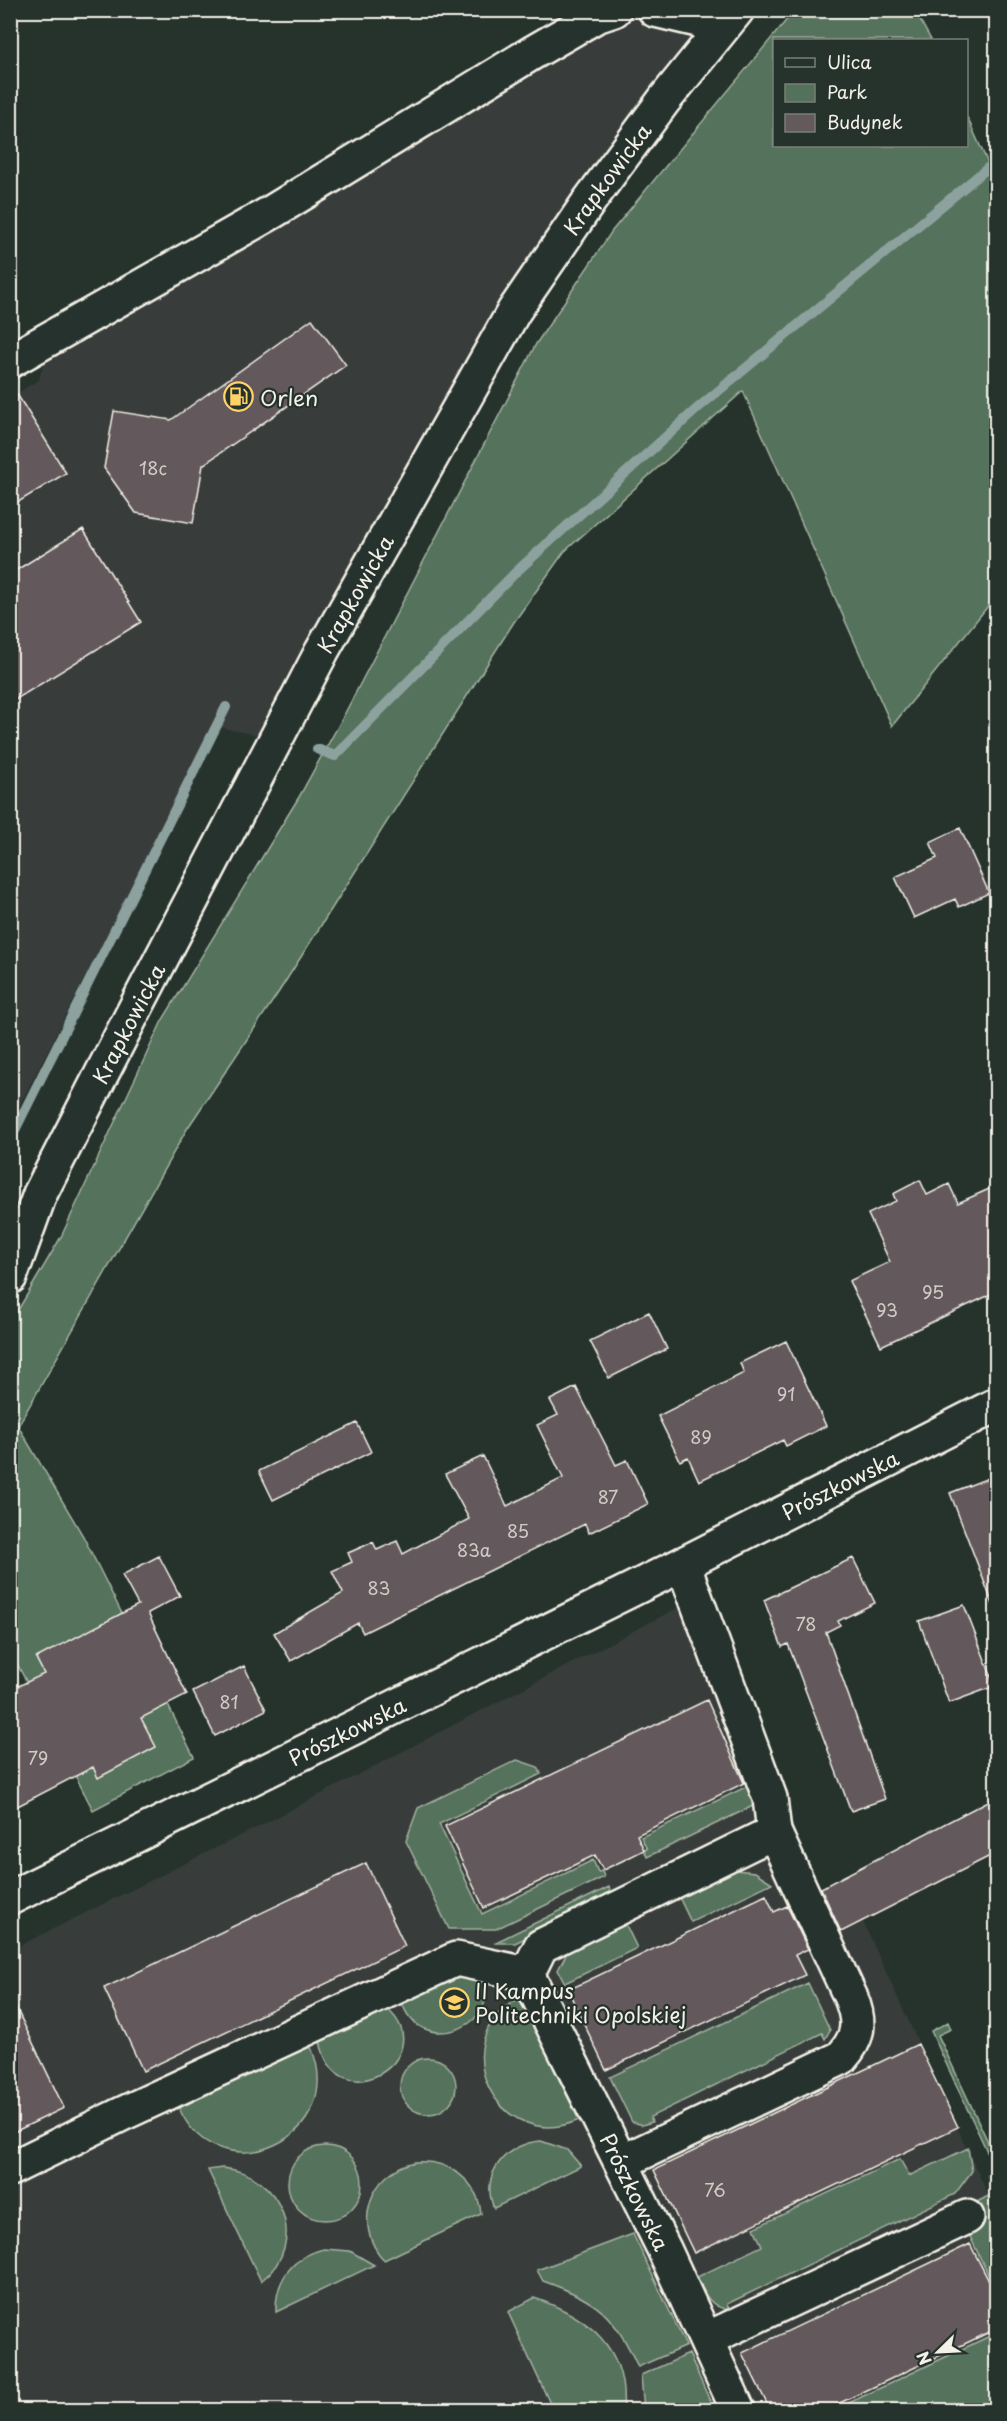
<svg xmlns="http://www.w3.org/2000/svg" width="1007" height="2421" font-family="'Playpen Sans',sans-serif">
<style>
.built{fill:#393e3b}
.green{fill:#54725b;stroke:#a4b2a2;stroke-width:1.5}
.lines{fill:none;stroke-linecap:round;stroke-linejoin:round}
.stream{stroke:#8da29f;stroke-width:10}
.building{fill:#64595b;stroke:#f4f1e8;stroke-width:1.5}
.street-casing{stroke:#f4f1e8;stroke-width:38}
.secondary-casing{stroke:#f4f1e8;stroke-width:38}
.primary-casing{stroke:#f4f1e8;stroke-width:38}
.street{stroke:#26332d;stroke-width:33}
.secondary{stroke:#26332d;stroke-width:33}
.primary{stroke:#26332d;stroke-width:33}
.labels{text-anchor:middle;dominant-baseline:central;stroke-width:4.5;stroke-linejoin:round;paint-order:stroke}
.number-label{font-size:18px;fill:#d0cbc5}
.street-label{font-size:21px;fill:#f4f1e8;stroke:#26332d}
.poi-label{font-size:21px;fill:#f4f1e8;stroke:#26332d;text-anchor:start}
</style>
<rect width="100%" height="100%" fill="#26332d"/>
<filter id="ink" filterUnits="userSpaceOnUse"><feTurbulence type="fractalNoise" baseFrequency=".0167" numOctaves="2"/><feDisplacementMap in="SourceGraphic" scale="12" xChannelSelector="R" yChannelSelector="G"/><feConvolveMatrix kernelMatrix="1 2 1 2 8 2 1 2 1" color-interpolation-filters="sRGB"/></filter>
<g filter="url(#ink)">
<path class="built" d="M 614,11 L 655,11 L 723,26 L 590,200 L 276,739 L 213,726 L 11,1122 L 11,397 L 39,380 L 51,337 Z
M 712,1590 L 816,1891 L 837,1934 L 863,1922 L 996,2212 L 996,2405 L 985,2410 L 11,2410 L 11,1950 L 262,1825 Z"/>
<path class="green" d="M 794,11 L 915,11 L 931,40 L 774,40 L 774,146 L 966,146 L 967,117 L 996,181 L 996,596 L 892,726 L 743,391 L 564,552 L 514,622 L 278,993 L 187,1129 L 18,1426 L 83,1536 L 194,1757 L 93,1810 L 11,1652 L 11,1322 L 61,1237 L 162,1021 L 299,797 L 342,719 L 536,344 L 612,231 Z
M 517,1760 L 538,1767 L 541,1774 L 439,1824 L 482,1914 L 593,1860 L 598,1872 L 602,1871 L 604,1877 L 496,1929 L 449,1929 L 406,1841 L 418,1808 Z
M 752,1784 L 759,1803 L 647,1857 L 644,1850 L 647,1849 L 641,1837 Z
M 735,1870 L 755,1872 L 772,1883 L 691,1922 L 678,1895 Z
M 609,1887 L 613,1895 L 515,1943 L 494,1943 Z
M 624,1921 L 637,1948 L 565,1983 L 558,1970 L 568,1951 Z
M 466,1976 L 486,1980 C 496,2033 417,2054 402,2002 L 448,1980 Z
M 808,1983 L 830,2030 L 825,2039 L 822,2033 L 650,2117 L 652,2122 L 642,2125 L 632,2122 L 610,2077 Z
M 518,1999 L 526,2011 L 579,2120 C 498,2156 441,2040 518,1999 Z
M 387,2009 C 442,2056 336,2124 320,2041 Z
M 948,2022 L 951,2029 L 938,2035 L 996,2159 L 996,2174 L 988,2178 L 989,2156 L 985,2147 L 931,2031 Z
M 310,2045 C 352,2138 218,2197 179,2108 Z
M400 2086a28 28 0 1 1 56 0a28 28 0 1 1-56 0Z
M 541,2141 L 567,2150 L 581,2166 L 494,2208 C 479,2174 507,2143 541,2141 Z
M288 2183a37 37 0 1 1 74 0a37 37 0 1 1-74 0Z
M 968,2148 L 972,2171 L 955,2194 L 727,2304 L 729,2310 C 709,2307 705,2294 697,2277 L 762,2246 L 754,2228 L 900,2159 L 909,2176 Z
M 415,2162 C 448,2159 478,2180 481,2214 L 384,2260 C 352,2226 369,2172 415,2162 Z
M 222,2168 C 280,2172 311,2242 261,2281 L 208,2170 Z
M 996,2192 L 996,2291 L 966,2228 L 971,2205 Z
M 633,2234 L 686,2346 L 638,2367 C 615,2315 597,2300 543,2281 L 537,2270 Z
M 324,2249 L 350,2251 L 374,2265 L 276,2312 C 275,2280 293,2256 324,2249 Z
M 534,2298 C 588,2316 628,2348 623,2410 L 553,2410 L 508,2312 Z
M 996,2333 L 996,2410 L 834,2410 Z
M 689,2354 L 714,2410 L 644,2410 L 641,2375 Z"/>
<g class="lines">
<path class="stream" d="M 317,749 L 335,756 L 517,571 L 699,407 L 996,161
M 10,1140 L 226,707"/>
</g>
<path class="building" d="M 312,319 L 346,365 L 203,465 L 193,523 L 136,513 L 104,468 L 114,411 L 171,420 Z
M 10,383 L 66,473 L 10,507 Z
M 83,529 L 141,622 L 10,703 L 10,574 Z
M 960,828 L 989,893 L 959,907 L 955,899 L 914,918 L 895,877 L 937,858 L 930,842 Z
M 920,1180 L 927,1195 L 949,1184 L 958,1203 L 996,1186 L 996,1292 L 881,1346 L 849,1281 L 890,1262 L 868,1214 L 896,1201 L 893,1194 Z
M 649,1312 L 667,1349 L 609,1378 L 590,1341 Z
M 786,1341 L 826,1426 L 786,1446 L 783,1440 L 699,1481 L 688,1457 L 680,1461 L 658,1416 L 744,1373 L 740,1363 Z
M 576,1387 L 616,1465 L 627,1460 L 648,1504 L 589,1533 L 585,1524 L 363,1633 L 358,1623 L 291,1661 L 274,1633 L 343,1593 L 332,1571 L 352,1562 L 348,1553 L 373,1542 L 377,1550 L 397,1541 L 403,1554 L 469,1519 L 445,1474 L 483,1456 L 507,1506 L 563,1478 L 537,1425 L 558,1415 L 550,1400 Z
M 357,1423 L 371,1452 L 273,1500 L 259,1471 Z
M 996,1475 L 996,1606 L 994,1607 L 950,1493 Z
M 159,1556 L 180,1596 L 148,1613 L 187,1695 L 141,1718 L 156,1747 L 98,1778 L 93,1767 L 10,1810 L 10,1690 L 44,1674 L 36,1658 L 138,1605 L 122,1575 Z
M 853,1558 L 875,1603 L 838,1621 L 840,1625 L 826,1632 L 885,1799 L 851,1811 L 788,1644 L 782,1647 L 764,1600 Z
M 964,1605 L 995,1686 L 949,1703 L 919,1621 Z
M 244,1666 L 266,1710 L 215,1736 L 193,1692 Z
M 707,1700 L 744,1783 L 637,1835 L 644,1850 L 622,1861 L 603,1870 L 595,1855 L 484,1908 L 445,1826 Z
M 996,1797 L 996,1853 L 841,1932 L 821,1888 Z
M 366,1863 L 405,1946 L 143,2071 L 104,1988 Z
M 766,1895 L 774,1912 L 787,1906 L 808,1949 L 795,1955 L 805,1975 L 606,2070 L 568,1990 Z
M 10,1995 L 64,2108 L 10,2134 Z
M 918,2044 L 958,2127 L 694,2253 L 654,2170 Z
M 970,2244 L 996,2295 L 996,2329 L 825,2410 L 770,2410 L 742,2353 Z"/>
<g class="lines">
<defs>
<g id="street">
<path id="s1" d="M 527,1974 L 664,2249 L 738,2410"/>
<path d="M 527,1974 L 541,1946 L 774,1832"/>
<path d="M 622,2162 L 841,2058 C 859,2038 861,2023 851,1998 L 774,1832 L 770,1798 L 683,1564"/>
<path d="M 10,2169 L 122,2114 L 456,1959 L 527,1974"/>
<path d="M 707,2339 L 967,2217"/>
</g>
<g id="secondary">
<path d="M 655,10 L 723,26"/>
<path d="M 10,361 L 272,212 L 532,53 L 596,16 L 614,10"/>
<path id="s2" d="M 10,1898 L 683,1564 L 996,1405"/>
</g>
<g id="primary">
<path id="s3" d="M 10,1277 L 40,1194 L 135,1009 L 322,651 L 514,311 L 590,200 L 665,99 L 737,10"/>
</g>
</defs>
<use href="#street" class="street-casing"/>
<use href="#secondary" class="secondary-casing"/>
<use href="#primary" class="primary-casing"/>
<use href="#street" class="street"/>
<use href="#secondary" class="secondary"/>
<use href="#primary" class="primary"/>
</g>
</g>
<defs>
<symbol id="fuel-ring" viewBox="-11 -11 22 22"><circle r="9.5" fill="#26332d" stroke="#ffd166" stroke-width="1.5"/><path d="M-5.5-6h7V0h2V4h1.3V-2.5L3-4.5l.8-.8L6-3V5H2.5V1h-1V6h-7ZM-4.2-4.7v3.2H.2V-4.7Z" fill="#ffd166"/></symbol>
<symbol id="university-ring" viewBox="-11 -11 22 22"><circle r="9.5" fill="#26332d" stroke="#ffd166" stroke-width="1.5"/><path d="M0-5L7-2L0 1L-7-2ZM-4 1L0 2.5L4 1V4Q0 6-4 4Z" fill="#ffd166"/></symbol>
</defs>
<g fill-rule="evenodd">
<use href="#fuel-ring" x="222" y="380" width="33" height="33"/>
<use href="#university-ring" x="438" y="1986" width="33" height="33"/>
</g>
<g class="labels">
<g class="number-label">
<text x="153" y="467">18c</text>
<text x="933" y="1291">95</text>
<text x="887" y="1309">93</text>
<text x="786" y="1393">91</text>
<text x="701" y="1436">89</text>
<text x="608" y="1496">87</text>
<text x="518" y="1530">85</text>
<text x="474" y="1549">83a</text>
<text x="379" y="1587">83</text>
<text x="806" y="1623">78</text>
<text x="229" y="1701">81</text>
<text x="38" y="1757">79</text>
<text x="715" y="2189">76</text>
</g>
<g class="street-label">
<text stroke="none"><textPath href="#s3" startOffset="1252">Krapkowicka</textPath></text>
<text stroke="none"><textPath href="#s3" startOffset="766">Krapkowicka</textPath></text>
<text stroke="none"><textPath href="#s3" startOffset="280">Krapkowicka</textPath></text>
<text stroke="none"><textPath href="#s2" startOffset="927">Prószkowska</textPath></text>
<text stroke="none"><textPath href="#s2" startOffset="376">Prószkowska</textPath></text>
<text stroke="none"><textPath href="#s1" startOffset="243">Prószkowska</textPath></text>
</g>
<g class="poi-label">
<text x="260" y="397">Orlen</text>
<text x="475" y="1990">II Kampus<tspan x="475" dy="24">Politechniki Opolskiej</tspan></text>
</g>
</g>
<rect width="1007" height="2421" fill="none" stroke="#26332d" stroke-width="36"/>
<rect x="18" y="18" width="971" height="2385" fill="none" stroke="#f4f1e8" stroke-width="2" filter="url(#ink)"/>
<rect x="773" y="39" width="195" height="108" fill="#26332d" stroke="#787f78" stroke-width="1.5"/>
<rect x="785" y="58" width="30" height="9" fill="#26332d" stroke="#787f78" stroke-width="1.5"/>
<text x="827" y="69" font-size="18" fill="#f4f1e8">Ulica</text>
<rect x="785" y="84" width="30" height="18" fill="#54725b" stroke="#787f78" stroke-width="1.5"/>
<text x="827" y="99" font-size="18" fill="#f4f1e8">Park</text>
<rect x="785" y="114" width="30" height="18" fill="#64595b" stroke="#787f78" stroke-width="1.5"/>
<text x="827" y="129" font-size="18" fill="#f4f1e8">Budynek</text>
<g transform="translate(938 2352) rotate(246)" stroke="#26332d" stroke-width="4.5" paint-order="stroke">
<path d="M0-4.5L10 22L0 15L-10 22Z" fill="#f4f1e8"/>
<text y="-9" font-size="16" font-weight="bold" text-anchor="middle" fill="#f4f1e8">N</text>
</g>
</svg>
